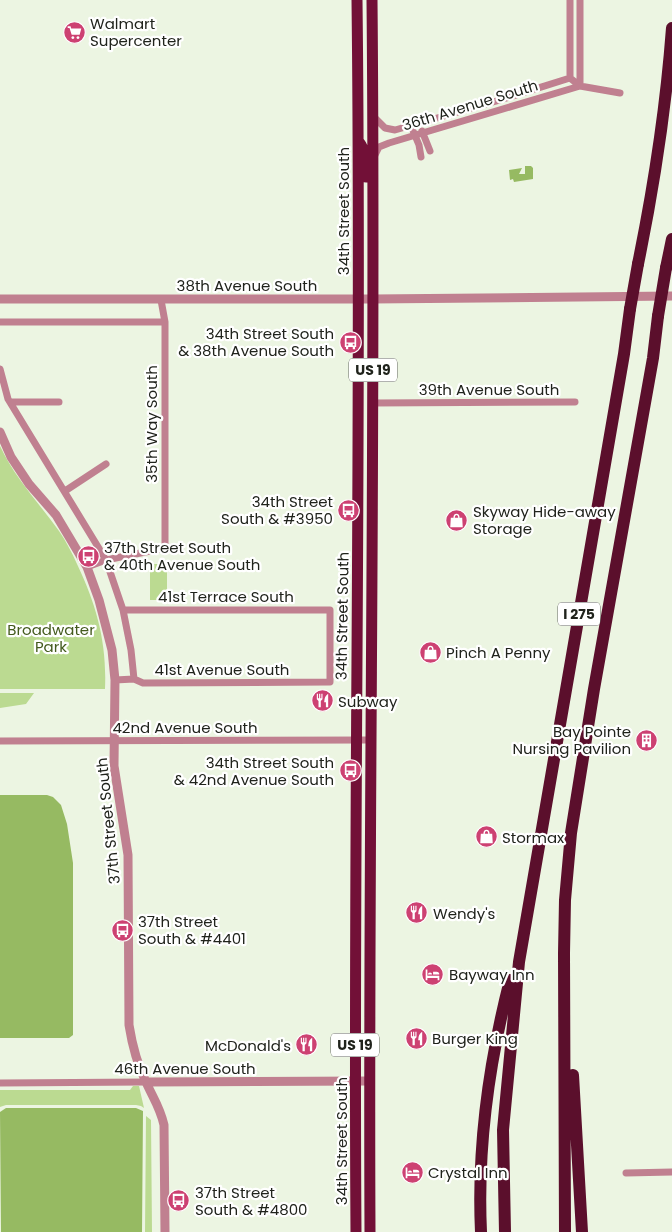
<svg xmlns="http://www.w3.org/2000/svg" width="672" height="1232" font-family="Poppins,sans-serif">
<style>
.green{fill:#bbda91}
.water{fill:#96ba62}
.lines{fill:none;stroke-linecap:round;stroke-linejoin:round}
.minor{stroke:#c08090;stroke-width:7}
.tertiary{stroke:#c08090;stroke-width:9}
.trunk{stroke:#721037;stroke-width:11}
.motorway{stroke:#5b0f2c;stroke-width:12}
.motorway-bridge{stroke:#5b0f2c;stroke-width:12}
.labels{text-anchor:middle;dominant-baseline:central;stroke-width:4.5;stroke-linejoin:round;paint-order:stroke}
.shield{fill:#fff;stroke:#636560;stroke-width:1}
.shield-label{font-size:14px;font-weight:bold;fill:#20231c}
.poi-label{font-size:15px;fill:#20231c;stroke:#fff;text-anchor:start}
.street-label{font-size:15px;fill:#20231c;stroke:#fff}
.park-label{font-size:15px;fill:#445b1e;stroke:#fff}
</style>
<rect width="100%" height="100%" fill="#ecf5e2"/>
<path class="green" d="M 0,446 C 15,478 38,502 59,531 C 66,541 72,553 77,564 C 97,606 107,643 105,689 L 0,689 Z
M 150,564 L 167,564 L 167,600 L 150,600 Z
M 0,693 L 34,693 L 26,704 L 0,708 Z
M 133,1086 L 139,1086 L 144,1108 L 141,1106 L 136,1105 L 6,1105 L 0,1107 L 0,1090 L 130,1090 Z
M 146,1116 L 151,1120 L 152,1232 L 145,1232 Z"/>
<path class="water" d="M 525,166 L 531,166 L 533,168 L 533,179 L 514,182 L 513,179 L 510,180 L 509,170 L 522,168 L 519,174 L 525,174 Z
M 0,795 L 47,795 L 53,797 L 61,805 L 67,824 L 73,863 L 73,1035 L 69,1038 L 0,1038 Z
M 6,1108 L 136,1108 L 143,1111 L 142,1232 L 1,1232 L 0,1112 Z"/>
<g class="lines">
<path class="minor" d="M 570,0 L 570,78
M 570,78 L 580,86 L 620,93
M 580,86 L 580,0
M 373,116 L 385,128 L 395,130 L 500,100 L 570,78
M 411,126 L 419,145 L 421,157
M 422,131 L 430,151
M 375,155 L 379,147 L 389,143 L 580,86
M 0,322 L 165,322
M 0,369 L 8,399 L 106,560 L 123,610 L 131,650 L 134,679
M 10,402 L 59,402
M 373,403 L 575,402
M 65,491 L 106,464
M 87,567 L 106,560 L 165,548 L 165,322 L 161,300
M 115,680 L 134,679 L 143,683 L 330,682 L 330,610 L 123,610
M 0,741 L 370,740
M 0,1083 L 146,1082
M 626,1173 L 672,1172"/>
<path class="tertiary" d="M 0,299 L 373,299 L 672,296
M 0,432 L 11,457 L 29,484 L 56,515 L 87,567 L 99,600 L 112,650 L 115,680 L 114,766 L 128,855 L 129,1025 C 132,1044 137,1064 146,1082 C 153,1098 160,1107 164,1125 L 165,1232
M 146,1082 L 370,1081"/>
<path class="trunk" d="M 359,142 C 367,152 366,165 366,177
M 356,1232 C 353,821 362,411 357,0
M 370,1232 C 368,821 376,411 372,0"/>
<path class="motorway" d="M 638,264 C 654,186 666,108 672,28
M 666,268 L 672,239
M 573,1075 L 582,1232
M 481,1232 C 477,1147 489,1062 510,980
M 505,1232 L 503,1130 L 519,962 L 624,354 L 630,309
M 565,1232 L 564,953 L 565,900 L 571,833 L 594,689 L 653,358 L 658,316"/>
<path class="motorway-bridge" d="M 630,309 L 638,264
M 658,316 L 666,268"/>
</g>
<defs>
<symbol id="supermarket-disc" viewBox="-11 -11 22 22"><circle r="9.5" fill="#cd4172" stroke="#fff"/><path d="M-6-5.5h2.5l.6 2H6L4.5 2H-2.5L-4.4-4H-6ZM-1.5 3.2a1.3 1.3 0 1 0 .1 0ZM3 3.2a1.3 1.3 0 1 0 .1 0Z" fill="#fff"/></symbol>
<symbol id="bus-disc" viewBox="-11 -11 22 22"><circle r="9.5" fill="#cd4172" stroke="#fff"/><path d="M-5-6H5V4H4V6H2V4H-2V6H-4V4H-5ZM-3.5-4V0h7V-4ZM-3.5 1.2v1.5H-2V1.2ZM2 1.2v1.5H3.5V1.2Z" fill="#fff"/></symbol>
<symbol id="shop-disc" viewBox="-11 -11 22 22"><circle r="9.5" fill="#cd4172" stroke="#fff"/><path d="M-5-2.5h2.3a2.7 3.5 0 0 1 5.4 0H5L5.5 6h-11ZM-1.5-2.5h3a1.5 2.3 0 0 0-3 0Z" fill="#fff"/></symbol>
<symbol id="restaurant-disc" viewBox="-11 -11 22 22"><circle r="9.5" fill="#cd4172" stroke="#fff"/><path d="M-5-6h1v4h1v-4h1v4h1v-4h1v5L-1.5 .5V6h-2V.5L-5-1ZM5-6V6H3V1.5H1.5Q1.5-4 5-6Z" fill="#fff"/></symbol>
<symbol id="building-disc" viewBox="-11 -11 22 22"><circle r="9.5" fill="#cd4172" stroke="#fff"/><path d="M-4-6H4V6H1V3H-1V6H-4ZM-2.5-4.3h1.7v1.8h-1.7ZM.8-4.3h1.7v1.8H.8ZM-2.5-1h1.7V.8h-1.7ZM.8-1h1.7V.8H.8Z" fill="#fff"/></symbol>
<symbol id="hotel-disc" viewBox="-11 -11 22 22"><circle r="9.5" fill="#cd4172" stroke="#fff"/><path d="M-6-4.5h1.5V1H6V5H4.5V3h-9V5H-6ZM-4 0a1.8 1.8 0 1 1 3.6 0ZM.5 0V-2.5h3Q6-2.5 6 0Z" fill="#fff"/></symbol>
</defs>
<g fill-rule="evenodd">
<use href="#supermarket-disc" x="62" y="20" width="25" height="25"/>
<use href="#bus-disc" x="338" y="330" width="25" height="25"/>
<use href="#bus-disc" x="336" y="498" width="25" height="25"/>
<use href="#shop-disc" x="444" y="508" width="25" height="25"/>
<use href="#bus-disc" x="76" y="544" width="25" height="25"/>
<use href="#shop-disc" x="418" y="640" width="25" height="25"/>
<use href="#restaurant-disc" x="310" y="688" width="25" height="25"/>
<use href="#building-disc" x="634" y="728" width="25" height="25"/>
<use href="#bus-disc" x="338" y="758" width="25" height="25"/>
<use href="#shop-disc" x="474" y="824" width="25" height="25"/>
<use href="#restaurant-disc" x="404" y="900" width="25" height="25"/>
<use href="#bus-disc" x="110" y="918" width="25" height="25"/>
<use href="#hotel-disc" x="420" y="962" width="25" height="25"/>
<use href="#restaurant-disc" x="404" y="1026" width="25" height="25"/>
<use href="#restaurant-disc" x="294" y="1032" width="25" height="25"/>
<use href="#hotel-disc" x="400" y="1160" width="25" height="25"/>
<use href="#bus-disc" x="166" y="1188" width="25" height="25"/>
</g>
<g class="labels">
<g class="shield">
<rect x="349" y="358.5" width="48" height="23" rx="4"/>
<rect x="558" y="602.5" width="42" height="23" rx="4"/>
<rect x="331" y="1033.5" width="48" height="23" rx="4"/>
</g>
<g class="shield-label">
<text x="373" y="370">US 19</text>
<text x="579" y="614">I 275</text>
<text x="355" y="1045">US 19</text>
</g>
<g class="poi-label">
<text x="90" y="23">Walmart<tspan x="90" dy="17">Supercenter</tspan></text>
<text x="334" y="333" text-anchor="end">34th Street South<tspan x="334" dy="17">&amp; 38th Avenue South</tspan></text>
<text x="333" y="501" text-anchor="end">34th Street<tspan x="333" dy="17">South &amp; #3950</tspan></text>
<text x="473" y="511">Skyway Hide-away<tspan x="473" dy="17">Storage</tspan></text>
<text x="104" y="547">37th Street South<tspan x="104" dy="17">&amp; 40th Avenue South</tspan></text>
<text x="446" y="652">Pinch A Penny</text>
<text x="338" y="701">Subway</text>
<text x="631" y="731" text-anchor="end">Bay Pointe<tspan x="631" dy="17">Nursing Pavilion</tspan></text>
<text x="334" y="762" text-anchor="end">34th Street South<tspan x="334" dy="17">&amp; 42nd Avenue South</tspan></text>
<text x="502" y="837">Stormax</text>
<text x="433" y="913">Wendy's</text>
<text x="138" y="921">37th Street<tspan x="138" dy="17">South &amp; #4401</tspan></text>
<text x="449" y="974">Bayway Inn</text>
<text x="432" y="1038">Burger King</text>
<text x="291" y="1045" text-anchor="end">McDonald's</text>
<text x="428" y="1172">Crystal Inn</text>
<text x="195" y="1192">37th Street<tspan x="195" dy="17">South &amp; #4800</tspan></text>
</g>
<g class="street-label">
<text transform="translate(470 105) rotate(-17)">36th Avenue South</text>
<text transform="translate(343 211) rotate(-90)">34th Street South</text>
<text x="247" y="285">38th Avenue South</text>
<text x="489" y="389">39th Avenue South</text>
<text transform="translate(151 424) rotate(-90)">35th Way South</text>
<text x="226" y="596">41st Terrace South</text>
<text transform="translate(342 616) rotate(-89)">34th Street South</text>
<text x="222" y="669">41st Avenue South</text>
<text x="185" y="727">42nd Avenue South</text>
<text transform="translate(108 821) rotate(-96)">37th Street South</text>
<text x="185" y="1068">46th Avenue South</text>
<text transform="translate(341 1141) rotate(-90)">34th Street South</text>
</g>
<g class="park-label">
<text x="51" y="629">Broadwater<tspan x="51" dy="17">Park</tspan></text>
</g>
</g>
</svg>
